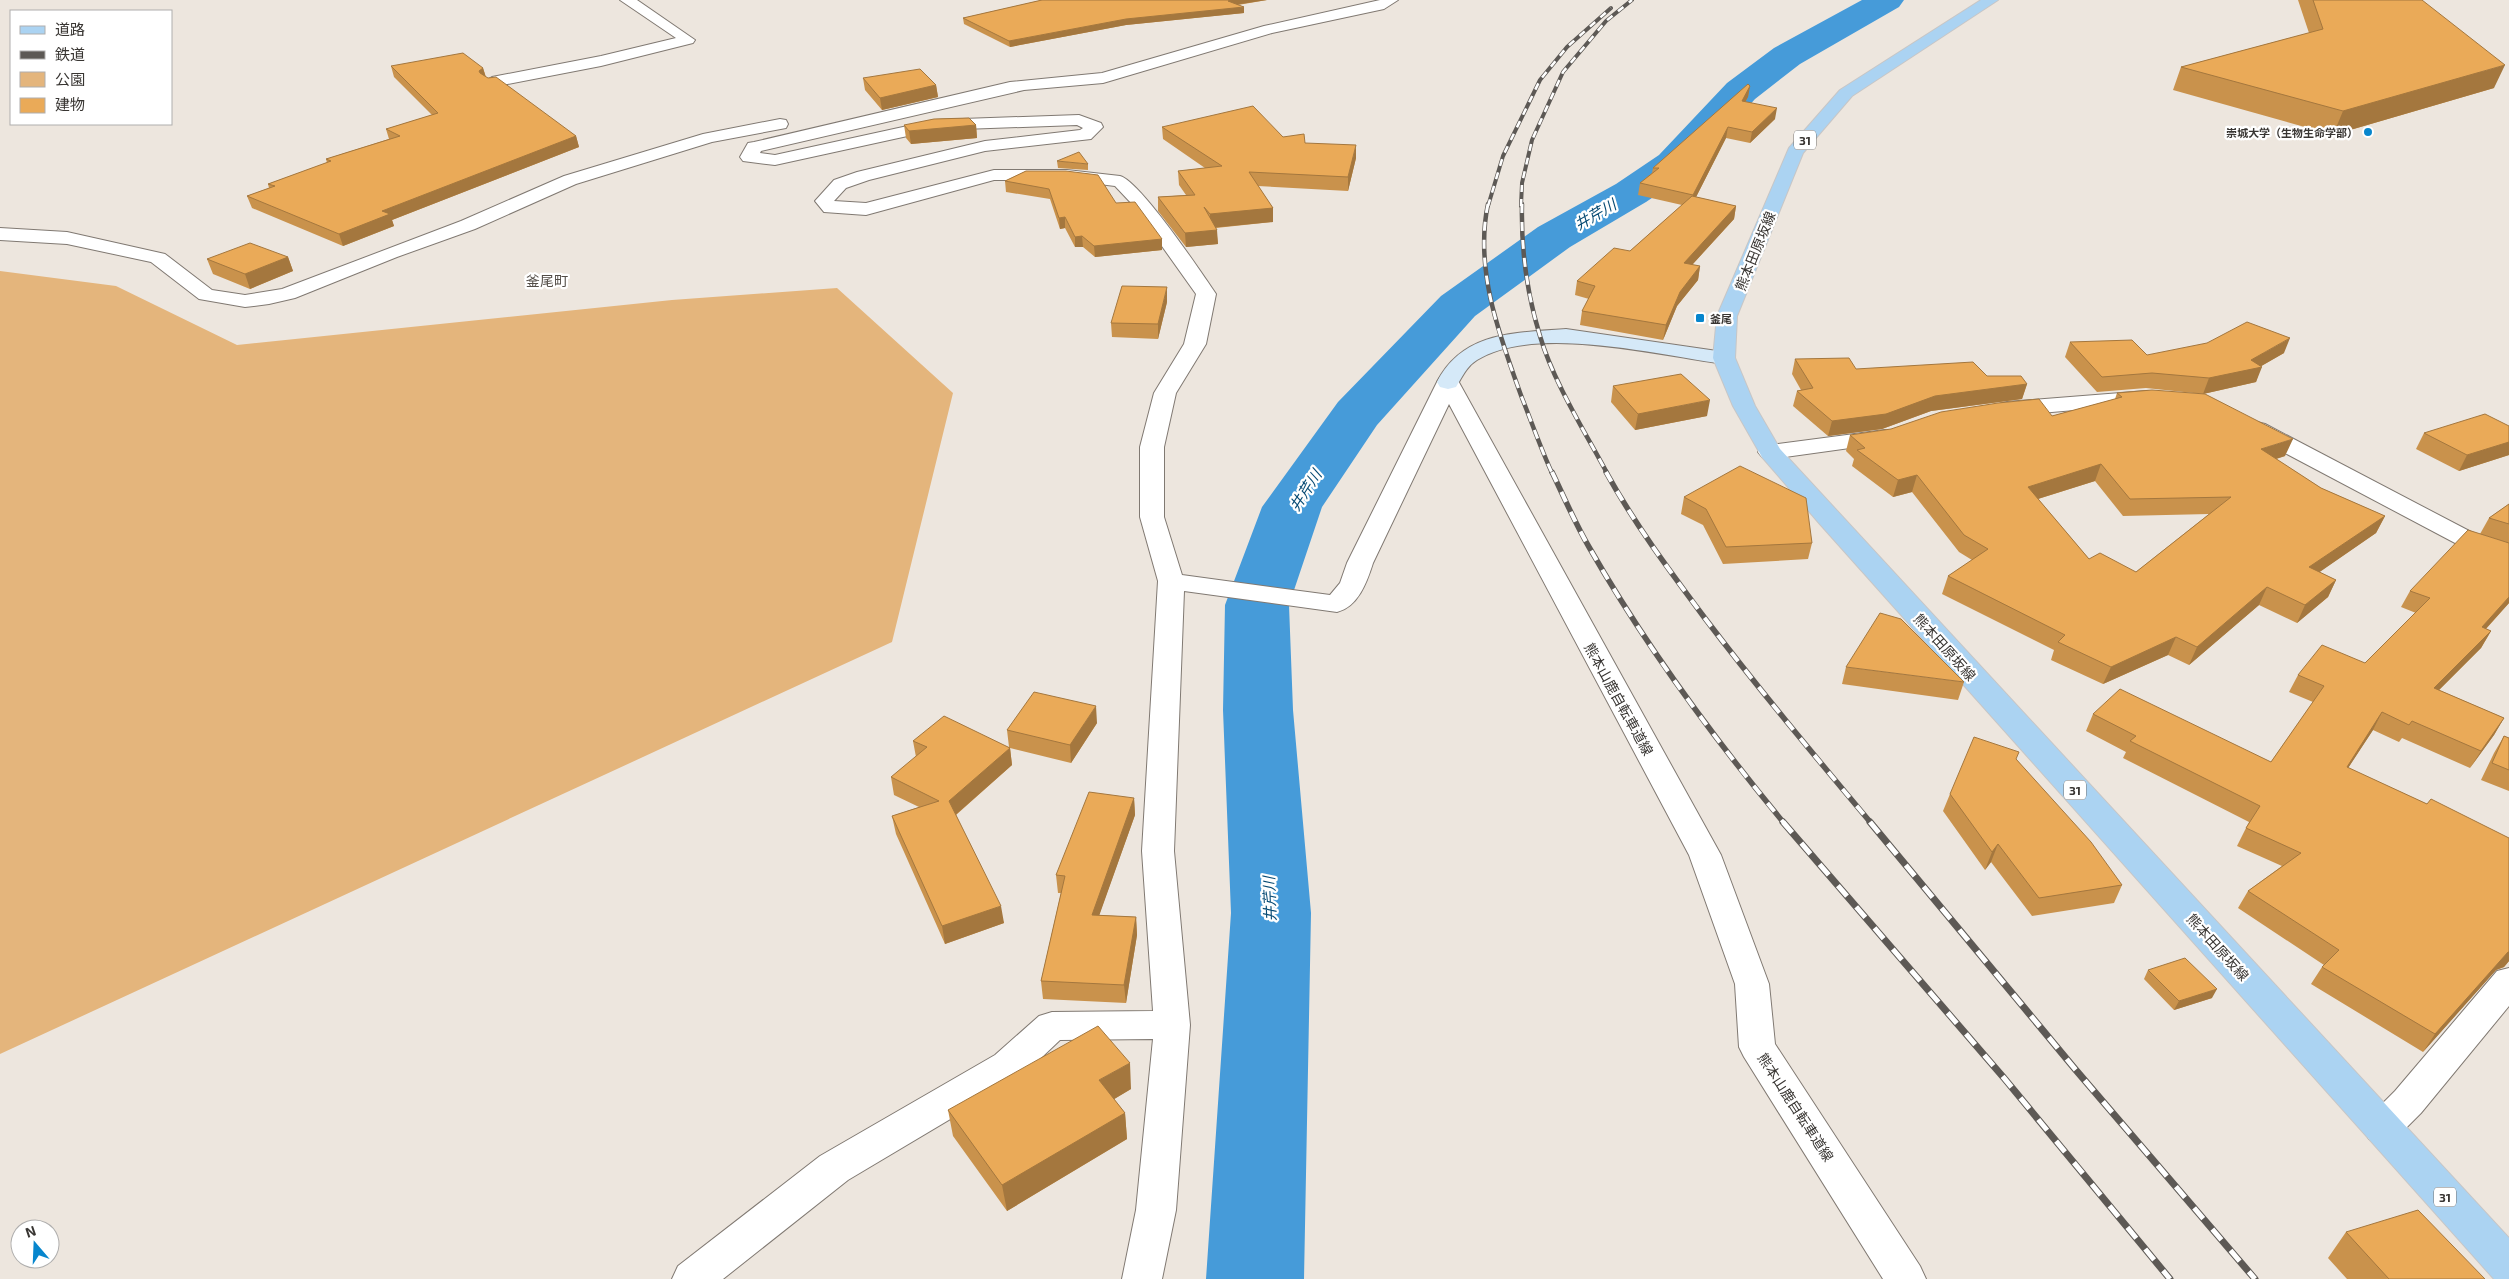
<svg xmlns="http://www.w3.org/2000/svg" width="2509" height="1279" font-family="'Exo 2','Noto Sans JP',sans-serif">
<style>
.green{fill:#e4b57c}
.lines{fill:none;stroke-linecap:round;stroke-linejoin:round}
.river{fill:#469bd9;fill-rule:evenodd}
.street-casing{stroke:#807972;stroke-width:2}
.secondary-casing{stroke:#807972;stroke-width:2}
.primary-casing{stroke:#c7c6c6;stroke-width:2}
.street{fill:#fff;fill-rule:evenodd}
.secondary{fill:#d5e9f8;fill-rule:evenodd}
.primary{fill:#abd3f2;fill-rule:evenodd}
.rail-far3-casing{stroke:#5d5955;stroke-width:4}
.rail-far2-casing{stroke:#5d5955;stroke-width:4.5}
.rail-far1-casing{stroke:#5d5955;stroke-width:5.5}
.rail-casing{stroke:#5d5955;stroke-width:7}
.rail-far3{stroke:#fff;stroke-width:2.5;stroke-dasharray:7;stroke-linecap:butt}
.rail-far2{stroke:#fff;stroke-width:3;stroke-dasharray:9;stroke-linecap:butt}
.rail-far1{stroke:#fff;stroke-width:4;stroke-dasharray:11;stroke-linecap:butt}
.rail{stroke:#fff;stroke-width:5;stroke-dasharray:14;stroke-linecap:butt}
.wall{fill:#c9924c;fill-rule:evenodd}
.shaded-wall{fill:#a4773e}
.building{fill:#eaaa58;stroke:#a4773e;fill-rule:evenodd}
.poi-dot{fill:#0786cd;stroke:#fff;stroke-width:2}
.labels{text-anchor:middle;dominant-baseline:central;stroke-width:4.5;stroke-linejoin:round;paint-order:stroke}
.far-poi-label{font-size:11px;font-weight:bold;fill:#383532;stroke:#fff;text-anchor:end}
.shield{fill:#fff;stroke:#747270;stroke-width:1}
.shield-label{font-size:12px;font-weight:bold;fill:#383532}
.street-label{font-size:14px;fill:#383532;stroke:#fff}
.far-quarter-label{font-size:14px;fill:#534d47;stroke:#fff}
.water-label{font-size:15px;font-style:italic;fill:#084b74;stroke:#fff}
</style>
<rect width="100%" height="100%" fill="#ede6de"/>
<path class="green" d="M 0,271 L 116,286 L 237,345 L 672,300 L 837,288 L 953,393 L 892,642 L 0,1054 Z"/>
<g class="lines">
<path class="river" d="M 1862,0 L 1904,0 L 1899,7 L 1800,64 L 1755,99 L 1689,173 L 1646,202 L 1570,247 L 1475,316 L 1377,425 L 1322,507 L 1289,605 L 1293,710 L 1311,913 L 1304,1279 L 1206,1279 L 1231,913 L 1223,710 L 1225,605 L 1262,507 L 1338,402 L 1441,296 L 1538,227 L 1616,184 L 1659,155 L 1727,83 L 1774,48 Z"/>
<defs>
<path id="street" d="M 620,0 L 637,0 L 695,40 L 693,43 L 601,66 L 492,87 L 484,82 L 492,77 L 601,56 L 676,38 Z
M 1380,0 L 1398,0 L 1384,9 L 1272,33 L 1103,83 L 1024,90 L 761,151 L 760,153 L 775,155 L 935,120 L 1079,115 L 1101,123 L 1103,127 L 1091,139 L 985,151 L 869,180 L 846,188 L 834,201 L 866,203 L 994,170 L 1067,170 L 1120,176 C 1140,181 1201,272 1216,294 L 1206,344 L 1176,393 L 1164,447 L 1164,517 L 1182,575 L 1330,595 L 1340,583 L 1347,563 L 1437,382 L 1440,377 L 1448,375 L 1456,377 L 1721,855 L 1769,984 L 1775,1044 L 1920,1266 L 1926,1279 L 1883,1279 L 1744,1057 L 1739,1047 L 1735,984 L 1689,855 L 1449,404 L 1373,563 C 1367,582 1358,607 1337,612 L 1184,591 L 1174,851 L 1190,1025 L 1176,1210 L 1162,1279 L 1122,1279 L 1136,1210 L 1153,1039 L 1060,1040 L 1021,1077 L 848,1180 L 723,1279 L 672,1279 L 678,1266 L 820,1156 L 995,1055 L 1039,1016 L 1052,1012 L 1153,1011 L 1142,851 L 1158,581 L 1140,517 L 1140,447 L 1154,393 L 1184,344 L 1196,294 L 1132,204 L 1115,186 L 1067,180 L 994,180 L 866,215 L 824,212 L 815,201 L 834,180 L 857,172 L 985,141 L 1080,130 L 1083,128 L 1077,125 L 935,130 L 775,165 L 743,161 L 740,157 L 748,143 L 754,142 L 1010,82 L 1102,73 L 1264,26 Z
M 780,119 L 786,120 L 788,124 L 786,128 L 712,142 L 576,184 L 475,229 L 397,257 L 295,298 L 269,304 L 245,307 L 199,299 L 151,262 L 67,244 L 0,240 L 0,228 L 67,232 L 165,254 L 212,290 L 245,295 L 282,289 L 461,221 L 564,176 L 703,134 Z
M 2146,391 L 2154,393 L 2157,398 L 2154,403 L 2007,416 L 1999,414 L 1996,409 L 1999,404 L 2007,402 Z
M 2257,422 L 2265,424 L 2475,534 L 2509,545 L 2509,561 L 2457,544 L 2249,434 L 2245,429 L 2249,424 Z
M 1885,430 L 1893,432 L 1897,437 L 1893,442 L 1770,459 L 1762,457 L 1758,452 L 1762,447 L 1770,445 Z
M 2509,968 L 2509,1006 L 2421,1113 L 2395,1139 L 2382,1144 L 2369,1139 L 2363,1128 L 2369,1117 L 2395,1091 L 2497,971 Z"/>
<path id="secondary" d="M 1566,329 L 1724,352 L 1732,353 L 1735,358 L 1732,363 L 1724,364 C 1658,355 1534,324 1477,360 C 1467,366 1462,377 1456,387 L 1448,389 L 1440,387 L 1437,382 C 1463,331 1516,333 1566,329 Z"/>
<path id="primary" d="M 1981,0 L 1998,0 L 1852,96 L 1803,153 L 1737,316 L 1735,358 L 1755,406 L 1780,449 L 2509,1238 L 2509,1279 L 2494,1279 L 1819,523 L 1762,457 L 1733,406 L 1713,358 L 1717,316 L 1789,148 L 1840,90 Z"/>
</defs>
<use href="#street" class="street-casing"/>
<use href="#secondary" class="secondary-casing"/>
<use href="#primary" class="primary-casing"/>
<use href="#street" class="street"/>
<use href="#secondary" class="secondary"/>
<use href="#primary" class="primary"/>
<defs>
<path id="rail-far3" d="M 1488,206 L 1503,156 L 1540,80 L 1567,47 L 1611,8
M 1521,206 L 1522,183 L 1532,140 L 1563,72 L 1606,21 L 1632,0"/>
<path id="rail-far2" d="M 1488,204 C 1474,270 1500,337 1522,398 C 1532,423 1541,449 1552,473
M 1522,204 C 1521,248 1527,294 1540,336 C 1553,381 1585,432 1607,473"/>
<path id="rail-far1" d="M 1552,472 C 1564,497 1575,523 1589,547 C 1645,645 1712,736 1784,823
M 1606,472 C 1634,523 1669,570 1704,617 C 1757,687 1814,755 1871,823"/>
<path id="rail" d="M 1783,822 L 2004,1078 L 2170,1279
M 1870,822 L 2075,1069 L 2255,1279"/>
</defs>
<use href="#rail-far3" class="rail-far3-casing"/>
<use href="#rail-far2" class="rail-far2-casing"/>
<use href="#rail-far1" class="rail-far1-casing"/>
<use href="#rail" class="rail-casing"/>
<use href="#rail-far3" class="rail-far3"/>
<use href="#rail-far2" class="rail-far2"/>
<use href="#rail-far1" class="rail-far1"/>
<use href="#rail" class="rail"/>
</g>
<path class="wall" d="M 1042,0 L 1267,0 L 1238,5 L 1244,13 L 1126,25 L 1010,47 L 964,24 L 963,18 Z
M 2298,0 L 2422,0 L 2494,88 L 2333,135 L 2173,90 L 2181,67 L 2309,33 Z
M 391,66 L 483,68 L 486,77 L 576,136 L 579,147 L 392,220 L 394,226 L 343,246 L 252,208 L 247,196 L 269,188 L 268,184 L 327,163 L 326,159 L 389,139 L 386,129 L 432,115 L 394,77 Z
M 863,78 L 936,85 L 938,97 L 882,110 L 865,90 Z
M 1750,86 L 1748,97 L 1745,102 L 1775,119 L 1750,143 L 1726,138 L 1696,197 L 1736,206 L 1734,219 L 1692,265 L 1700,266 L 1698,280 L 1677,306 L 1663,340 L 1580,325 L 1582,311 L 1589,299 L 1575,295 L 1577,281 L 1630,251 L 1682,205 L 1638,195 L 1640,183 L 1652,173 L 1653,168 Z
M 904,125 L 976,125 L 977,138 L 911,144 L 906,138 Z
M 1162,127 L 1283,137 L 1356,158 L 1348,191 L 1258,186 L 1273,208 L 1273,222 L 1216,228 L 1218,244 L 1186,247 L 1158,211 L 1158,197 L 1186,195 L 1179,185 L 1178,171 L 1205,168 L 1163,139 Z
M 1057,161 L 1088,164 L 1088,170 L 1058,168 Z
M 1026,171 L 1116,203 L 1162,239 L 1162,250 L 1095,257 L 1083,247 L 1075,247 L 1065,228 L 1060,229 L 1050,199 L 1006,192 L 1005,181 Z
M 288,257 L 293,271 L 250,289 L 213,274 L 207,259 Z
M 1167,302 L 1158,339 L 1112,337 L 1111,323 Z
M 2070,342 L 2147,355 L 2284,353 L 2261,366 L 2256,382 L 2203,394 L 2146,388 L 2097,392 L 2065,357 Z
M 1795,359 L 1856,369 L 1987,376 L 2027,384 L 2022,399 L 1931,411 L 1882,429 L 1828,436 L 1793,406 L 1797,391 L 1801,390 L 1792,374 Z
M 1613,386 L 1707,416 L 1635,430 L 1611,402 Z
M 2117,393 L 2285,456 L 2276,459 L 2321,488 L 2385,516 L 2376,533 L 2319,572 L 2336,580 L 2328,597 L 2297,623 L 2259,605 L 2189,665 L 2168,655 L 2103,684 L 2051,660 L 2054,650 L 1942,594 L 1948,576 L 1972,560 L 1959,552 L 1912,492 L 1893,497 L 1852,466 L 1854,459 L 1846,451 L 1850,435 L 2052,416 L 2115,399 ZM 2095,481 L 2123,516 L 2209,514 L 2136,572 L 2089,559 L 2038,499 Z
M 2509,426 L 2509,455 L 2459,471 L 2416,449 L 2424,433 Z
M 1684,497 L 1812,543 L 1808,559 L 1723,564 L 1703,525 L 1681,514 Z
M 2509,504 L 2509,603 L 2486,629 L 2491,631 L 2481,648 L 2439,690 L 2504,718 L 2494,735 L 2470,768 L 2402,738 L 2399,742 L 2373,730 L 2348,768 L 2427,804 L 2509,838 L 2509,961 L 2504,967 L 2496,970 L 2423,1052 L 2311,984 L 2322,967 L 2324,965 L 2238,908 L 2248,891 L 2282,866 L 2237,846 L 2249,822 L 2123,758 L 2126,752 L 2086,731 L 2093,714 L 2271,762 L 2313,702 L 2289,692 L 2298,675 L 2365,663 L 2416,613 L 2401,607 L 2410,591 L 2501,541 L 2480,534 L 2489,518 Z
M 1846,667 L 1964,682 L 1958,700 L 1842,684 Z
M 1097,723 L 1071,763 L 1010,748 L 1012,765 L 956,815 L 1004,923 L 945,944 L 896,834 L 892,816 L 919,807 L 894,795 L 891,777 L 916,757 L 913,741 L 1009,747 L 1007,730 Z
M 2504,736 L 2509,738 L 2509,791 L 2481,780 L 2494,753 Z
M 2016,759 L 2122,885 L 2114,903 L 2032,916 L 1991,862 L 1985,870 L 1943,811 L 1950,794 Z
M 1134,798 L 1135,815 L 1099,915 L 1136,917 L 1137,935 L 1126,1003 L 1043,999 L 1041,981 L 1061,893 L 1058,893 L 1056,875 Z
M 2148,970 L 2212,998 L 2174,1010 L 2144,979 Z
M 1131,1089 L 1114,1099 L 1125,1113 L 1127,1139 L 1007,1211 L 953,1136 L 948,1110 Z
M 2346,1232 L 2485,1279 L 2347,1279 L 2328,1258 Z"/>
<path class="shaded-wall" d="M 1232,0 L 1267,0 L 1228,6 L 1228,1 Z
M 1244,7 L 1244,13 L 1126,25 L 1010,47 L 1009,41 L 1126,19 Z
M 2505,65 L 2494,88 L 2333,135 L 2343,111 Z
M 483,68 L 486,78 L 482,81 L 479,71 Z
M 936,85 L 938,97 L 882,110 L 880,98 Z
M 1750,86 L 1748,97 L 1740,112 L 1742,101 Z
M 1777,108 L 1775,119 L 1750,143 L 1752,132 Z
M 976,125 L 977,138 L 911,144 L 909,131 Z
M 1728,127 L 1726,138 L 1691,207 L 1693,195 Z
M 576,136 L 579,147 L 392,220 L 394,226 L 343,246 L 339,234 L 382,211 Z
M 1356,145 L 1356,158 L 1348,191 L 1348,177 Z
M 1736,206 L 1734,219 L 1681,277 L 1684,263 Z
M 1273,208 L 1273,222 L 1210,228 L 1210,214 Z
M 1065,217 L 1065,228 L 1060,229 L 1059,218 Z
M 1217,230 L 1218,244 L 1186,247 L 1185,233 Z
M 1082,236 L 1083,247 L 1075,247 L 1075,237 Z
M 1162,239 L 1162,250 L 1095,257 L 1094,246 Z
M 288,257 L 293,271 L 250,289 L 245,274 Z
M 1700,266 L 1698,280 L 1677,306 L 1663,340 L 1666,325 L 1680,292 Z
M 1167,287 L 1167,302 L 1158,339 L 1158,324 Z
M 2290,338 L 2284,353 L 2258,368 L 2262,367 L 2256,382 L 2203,394 L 2209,378 L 2251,360 Z
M 2027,384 L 2022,399 L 1931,411 L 1882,429 L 1828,436 L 1832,421 L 1935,396 Z
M 1710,400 L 1707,416 L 1635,430 L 1638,414 Z
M 2293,439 L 2285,456 L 2254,466 L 2261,449 Z
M 2509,442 L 2509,455 L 2459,471 L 2467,455 Z
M 2101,464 L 2095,481 L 2022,504 L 2028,487 Z
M 1917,475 L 1912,492 L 1893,497 L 1898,480 Z
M 2385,516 L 2376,533 L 2301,585 L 2309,567 Z
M 2336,580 L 2328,597 L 2297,623 L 2305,605 Z
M 2267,587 L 2259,605 L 2189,665 L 2197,647 Z
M 2509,597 L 2509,603 L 2472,644 L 2482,627 Z
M 2491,631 L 2481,648 L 2424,705 L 2434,688 Z
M 2176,637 L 2168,655 L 2103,684 L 2111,667 Z
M 1096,706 L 1097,723 L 1071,763 L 1070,745 Z
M 2382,712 L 2373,730 L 2337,785 L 2347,767 Z
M 2504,718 L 2494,735 L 2470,768 L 2481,751 Z
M 1010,748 L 1012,765 L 952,818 L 949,801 Z
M 1134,798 L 1135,815 L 1093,933 L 1092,915 Z
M 1998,844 L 1991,862 L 1985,870 L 1992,852 Z
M 1001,906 L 1004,923 L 945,944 L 942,926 Z
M 1136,917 L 1137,935 L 1126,1003 L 1124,985 Z
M 2508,952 L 2509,952 L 2509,961 L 2504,967 L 2496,970 L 2423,1052 L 2435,1034 Z
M 2217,989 L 2212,998 L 2174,1010 L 2179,1001 Z
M 1130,1063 L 1131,1089 L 1101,1107 L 1099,1080 Z
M 1125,1113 L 1127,1139 L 1007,1211 L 1002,1185 Z"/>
<path class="building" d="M 1042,0 L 1232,0 L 1228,1 L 1244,7 L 1126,19 L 1009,41 L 963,18 Z
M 2313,0 L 2422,0 L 2505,65 L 2343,111 L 2181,67 L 2323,29 Z
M 463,53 L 483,68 L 479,71 L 480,73 L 488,78 L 496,77 L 576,136 L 382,211 L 390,214 L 339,234 L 247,196 L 275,186 L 268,184 L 331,161 L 326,159 L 400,136 L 386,129 L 438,113 L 391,66 Z
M 920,69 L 936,85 L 880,98 L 863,78 Z
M 1748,84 L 1750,86 L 1742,101 L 1777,108 L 1752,132 L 1728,127 L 1693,195 L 1640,183 L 1659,168 L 1653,168 Z
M 1253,106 L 1283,137 L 1304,134 L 1305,143 L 1356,145 L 1348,177 L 1249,172 L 1273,208 L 1210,214 L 1204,207 L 1217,230 L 1185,233 L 1158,197 L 1195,195 L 1178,171 L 1222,166 L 1162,127 Z
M 969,118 L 976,125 L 909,131 L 904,125 L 934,119 Z
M 1079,152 L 1088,164 L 1057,161 Z
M 1026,171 L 1066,171 L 1098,175 L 1116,203 L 1135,202 L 1162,239 L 1094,246 L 1082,236 L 1075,237 L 1065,217 L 1059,218 L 1049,189 L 1005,181 Z
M 1692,196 L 1736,206 L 1684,263 L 1700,266 L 1680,292 L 1666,325 L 1582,311 L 1595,286 L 1577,281 L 1614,248 L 1630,251 Z
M 250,243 L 288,257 L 245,274 L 207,259 Z
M 1122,286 L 1167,287 L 1158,324 L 1111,323 Z
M 2247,322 L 2290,338 L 2251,360 L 2262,367 L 2209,378 L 2152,373 L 2102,377 L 2070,342 L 2132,340 L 2147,355 L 2207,343 Z
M 1849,358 L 1856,369 L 1973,362 L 1987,376 L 2021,376 L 2027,384 L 1935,396 L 1886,414 L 1832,421 L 1797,391 L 1813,388 L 1795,359 Z
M 1681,374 L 1710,400 L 1638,414 L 1613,386 Z
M 2152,390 L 2205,394 L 2293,439 L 2261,449 L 2321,488 L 2385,516 L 2309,567 L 2336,580 L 2305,605 L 2267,587 L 2197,647 L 2176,637 L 2111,667 L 2058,642 L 2065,635 L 1948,576 L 1988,549 L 1964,535 L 1917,475 L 1898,480 L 1857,450 L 1865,448 L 1850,435 L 1891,429 L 1941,412 L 1998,403 L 2039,399 L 2052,416 L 2122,397 L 2117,393 ZM 2101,464 L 2130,499 L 2231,497 L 2136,572 L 2100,553 L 2089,559 L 2028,487 Z
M 2485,414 L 2509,426 L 2509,442 L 2467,455 L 2424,433 Z
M 1740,466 L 1806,498 L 1812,543 L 1726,547 L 1706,509 L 1684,497 Z
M 2509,504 L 2509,524 L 2489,518 Z
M 2468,530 L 2509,543 L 2509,597 L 2482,627 L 2491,631 L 2434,688 L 2504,718 L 2481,751 L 2412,721 L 2409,725 L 2382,712 L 2347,767 L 2427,804 L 2431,799 L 2509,838 L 2509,952 L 2508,952 L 2435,1034 L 2322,967 L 2339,950 L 2248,891 L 2301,853 L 2246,828 L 2260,806 L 2130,741 L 2136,736 L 2093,714 L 2120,689 L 2271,762 L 2324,686 L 2298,675 L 2322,645 L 2365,663 L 2430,598 L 2410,591 Z
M 1880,613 L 1901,619 L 1964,682 L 1846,667 Z
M 1034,692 L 1096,706 L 1070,745 L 1007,730 Z
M 944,716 L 1010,748 L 949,801 L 1001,906 L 942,926 L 892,816 L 939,801 L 891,777 L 927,747 L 913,741 Z
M 2504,736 L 2509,738 L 2509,770 L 2492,763 Z
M 1974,737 L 2019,752 L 2016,759 L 2091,842 L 2122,885 L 2039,898 L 1998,844 L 1992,852 L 1950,794 Z
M 1089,792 L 1134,798 L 1092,915 L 1136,917 L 1124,985 L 1041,981 L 1065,876 L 1056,875 Z
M 2185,958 L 2217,989 L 2179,1001 L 2148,970 Z
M 1098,1026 L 1130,1063 L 1099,1080 L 1125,1113 L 1002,1185 L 948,1110 Z
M 2418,1210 L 2485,1279 L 2389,1279 L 2346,1232 Z"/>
<g class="poi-dot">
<circle cx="2368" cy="132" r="5"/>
<rect x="1695" y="313" width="10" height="10" rx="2.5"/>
</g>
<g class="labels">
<g class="far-poi-label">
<text x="2358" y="132">崇城大学（生物生命学部）</text>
<text x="1710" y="318" text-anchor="start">釜尾</text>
</g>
<g class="shield">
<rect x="1794" y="130.5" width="22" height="19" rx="4"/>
<rect x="2064" y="780.5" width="22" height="19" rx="4"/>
<rect x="2434" y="1187.5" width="22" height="19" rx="4"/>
</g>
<g class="shield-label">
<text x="1805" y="140">31</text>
<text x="2075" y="790">31</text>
<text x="2445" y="1197">31</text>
</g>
<g class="street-label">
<text transform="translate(1755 251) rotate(-68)">熊本田原坂線</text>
<text transform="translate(1945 647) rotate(48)">熊本田原坂線</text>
<text transform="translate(1619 699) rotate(61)">熊本山鹿自転車道線</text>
<text transform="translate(2218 947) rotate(48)">熊本田原坂線</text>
<text transform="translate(1796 1107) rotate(57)">熊本山鹿自転車道線</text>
</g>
<g class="far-quarter-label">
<text x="547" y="280">釜尾町</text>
</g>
<g class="water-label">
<text transform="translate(1595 214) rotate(-30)">井芹川</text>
<text transform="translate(1305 490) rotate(-57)">井芹川</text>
<text transform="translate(1269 899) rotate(-92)">井芹川</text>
</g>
</g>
<rect x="10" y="10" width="162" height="115" fill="#ffffff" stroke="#afaead"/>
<rect x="20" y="26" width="25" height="8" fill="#abd3f2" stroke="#afaead"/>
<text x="55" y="35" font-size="15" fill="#383532">道路</text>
<rect x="20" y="51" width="25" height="8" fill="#5d5955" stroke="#afaead"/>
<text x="55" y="60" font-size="15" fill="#383532">鉄道</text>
<rect x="20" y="72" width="25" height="15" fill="#e4b57c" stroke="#afaead"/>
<text x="55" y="85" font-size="15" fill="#383532">公園</text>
<rect x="20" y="98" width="25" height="15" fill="#eaaa58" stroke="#afaead"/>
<text x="55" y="110" font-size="15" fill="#383532">建物</text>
<g transform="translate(35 1244) rotate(341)"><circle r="24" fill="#ffffff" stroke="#afaead"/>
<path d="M0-4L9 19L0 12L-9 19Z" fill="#0786cd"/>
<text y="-8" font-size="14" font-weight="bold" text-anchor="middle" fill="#383532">N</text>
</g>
</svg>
